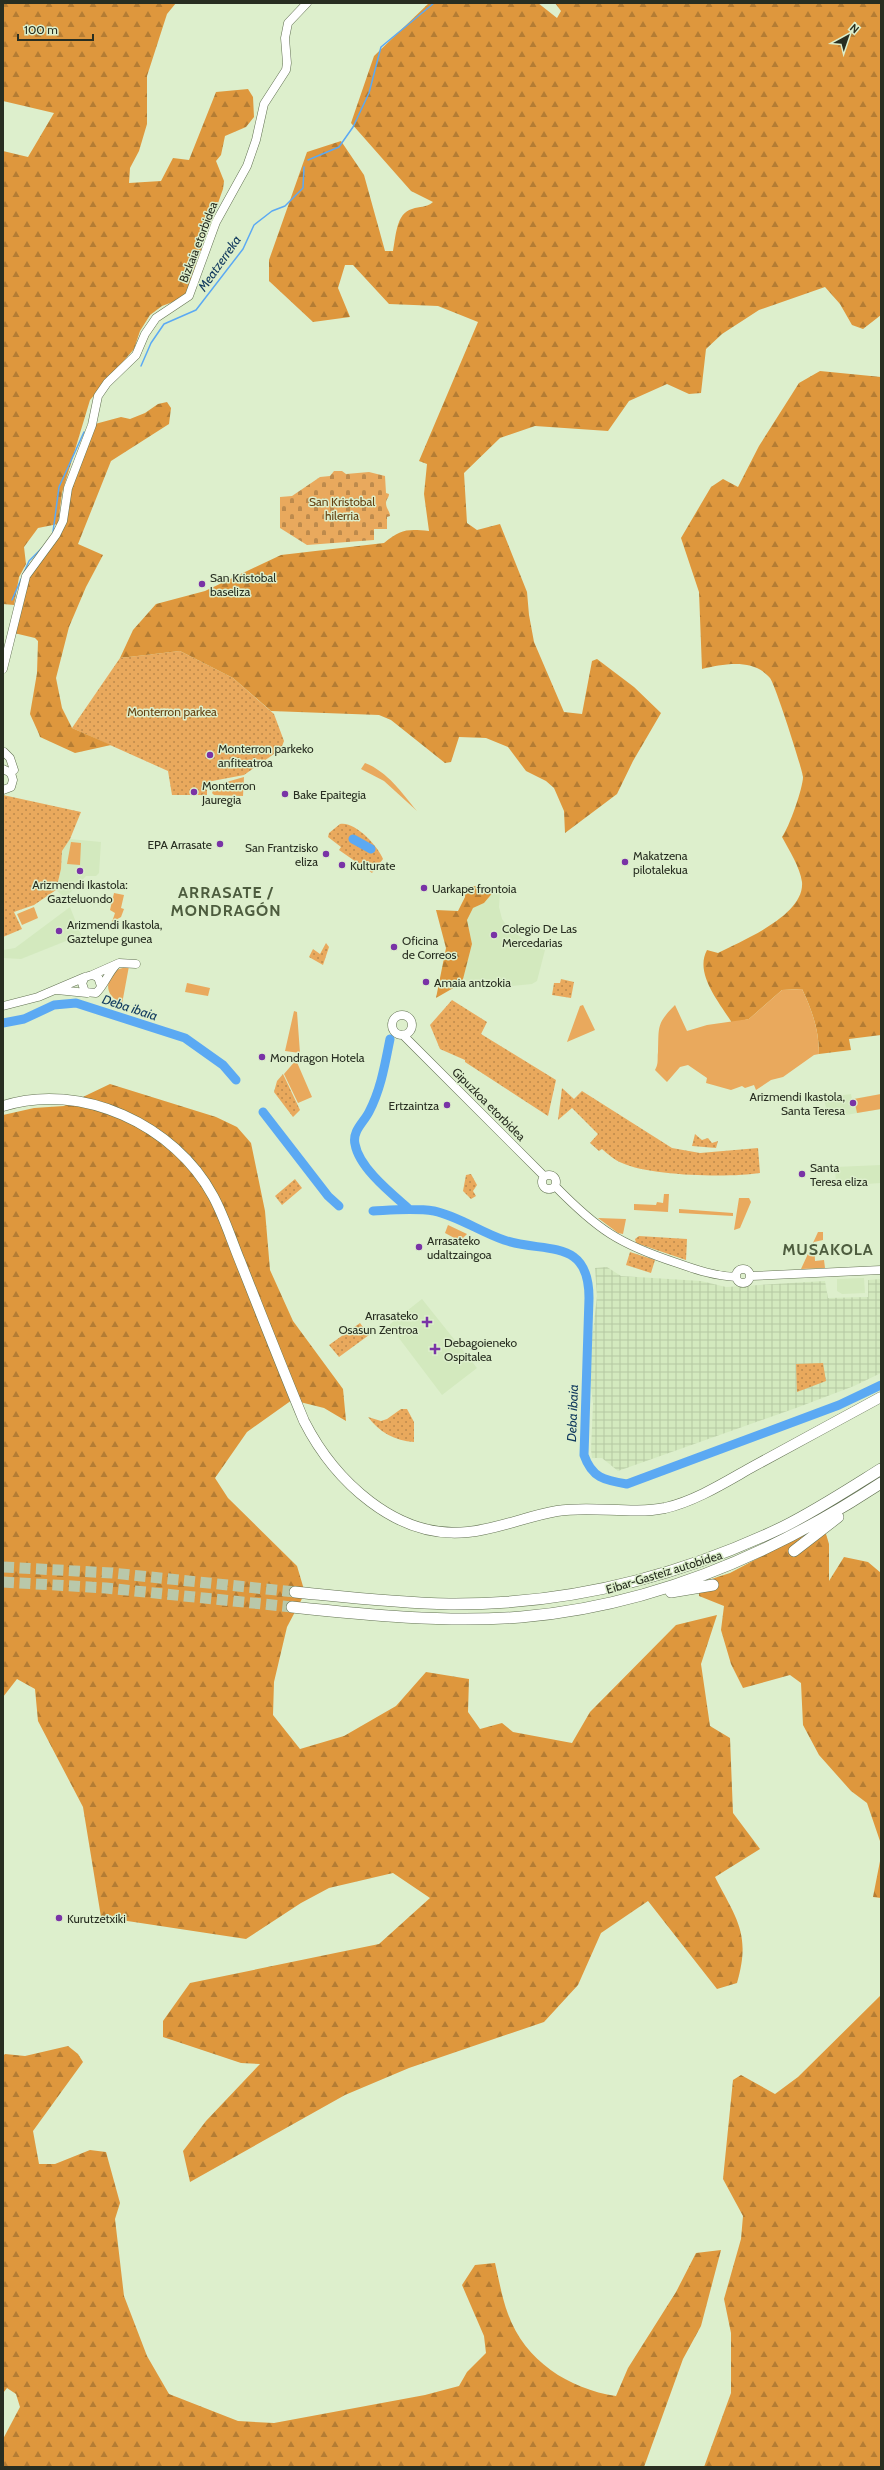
<svg xmlns="http://www.w3.org/2000/svg" width="884" height="2470" font-family="Cabin,sans-serif">
<style>
.built{fill:#d3e9be}
.industrial{fill:url(#industrial-grid)}
.grass{fill:url(#grass-dots)}
.forest{fill:url(#forest-firs)}
.cemetery{fill:url(#cemetery-stones)}
.garden{fill:#e9a95d}
.lines{fill:none;stroke-linecap:round;stroke-linejoin:round}
.stream{stroke:#5ba9f3;stroke-width:1.5}
.river{stroke:#5ba9f3;stroke-width:9}
.motorway-tunnel{stroke:#b9c8aa;stroke-width:11;stroke-dasharray:11 5.5;stroke-linecap:butt}
.tertiary-casing{stroke:#637253;stroke-width:9}
.primary-casing{stroke:#637253;stroke-width:11}
.motorway-casing{stroke:#637253;stroke-width:12}
.tertiary{stroke:#fff;stroke-width:8}
.primary{stroke:#fff;stroke-width:10}
.motorway{stroke:#fff;stroke-width:11}
.poi-dot{fill:#7933a6;stroke:#ddefcc;stroke-width:1.5}
.labels{text-anchor:middle;dominant-baseline:central;stroke-width:3;stroke-linejoin:round;paint-order:stroke}
.street-label{font-size:12px;fill:#282e21;stroke:#ddefcc}
.park-label{font-size:12px;fill:#644010;stroke:#ddefcc}
.poi-label{font-size:12px;fill:#282e21;stroke:#ddefcc;text-anchor:start}
.water-label{font-size:13px;font-style:italic;fill:#0f385d;stroke:#ddefcc}
.district-label{font-size:16px;font-weight:bold;letter-spacing:1px;fill:#4d5c3e;stroke:#ddefcc}
</style>
<defs>
<pattern id="industrial-grid" width="8" height="8" patternUnits="userSpaceOnUse"><rect width="8" height="8" fill="#d3e9be"/><path d="M0 4h8M4 0v8" fill="none" stroke="#b5c8a3"/></pattern>
<pattern id="grass-dots" width="8" height="8" patternUnits="userSpaceOnUse"><rect width="8" height="8" fill="#e9a95d"/><path d="M2 2h.1M6 6h.1" fill="none" stroke="#bd8a4c" stroke-width="1.8" stroke-linecap="round"/></pattern>
<pattern id="forest-firs" width="22" height="20" patternUnits="userSpaceOnUse"><rect width="22" height="20" fill="#de973d"/><path d="M5 1l3.5 6h-7zM16 11l3.5 6h-7z" fill="#b47c33"/></pattern>
<pattern id="cemetery-stones" width="16" height="16" patternUnits="userSpaceOnUse"><rect width="16" height="16" fill="#e9a95d"/><path d="M2 7V4a2 2 0 0 1 4 0v3zM10 15v-3a2 2 0 0 1 4 0v3z" fill="#bd8a4c"/></pattern>
</defs>
<rect width="100%" height="100%" fill="#ddefcc"/>
<path class="built" d="M 70,839 L 101,842 L 99,873 L 96,876 L 86,876 L 65,898 L 56,890 L 61,869 L 62,851 Z
M 495,890 L 500,893 L 499,907 L 502,919 L 509,929 L 535,947 L 545,950 L 537,981 L 532,984 L 512,986 L 483,986 L 471,984 L 463,978 L 472,944 L 467,920 L 473,908 L 484,903 Z
M 70,907 L 81,935 L 21,959 L 3,958 L 3,950 L 15,948 Z
M 851,1094 L 852,1099 L 881,1094 L 881,1109 L 828,1118 L 824,1098 Z
M 881,1165 L 881,1183 L 836,1186 L 835,1167 Z
M 864,1278 L 865,1293 L 842,1294 L 837,1291 L 837,1279 Z
M 422,1299 L 477,1368 L 442,1395 L 389,1325 Z"/>
<path class="industrial" d="M 607,1267 L 621,1276 L 701,1281 L 726,1287 L 825,1281 L 828,1298 L 868,1297 L 868,1280 L 881,1279 L 881,1373 L 854,1386 L 796,1408 L 618,1471 L 602,1458 L 592,1458 L 591,1450 L 593,1403 L 589,1370 L 590,1339 L 593,1331 L 597,1296 L 595,1268 Z"/>
<path class="grass" d="M 180,651 L 233,678 L 274,714 L 284,741 L 281,749 L 244,775 L 207,782 L 207,795 L 172,795 L 168,771 L 72,728 L 120,658 Z
M 3,795 L 81,812 L 70,839 L 62,851 L 61,869 L 56,890 L 34,905 L 14,912 L 22,929 L 3,937 Z
M 340,824 C 355,821 378,846 383,859 L 372,873 L 339,850 L 341,847 L 328,837 L 329,833 Z
M 326,943 L 329,947 L 323,965 L 309,957 L 313,949 L 320,954 Z
M 561,979 L 574,982 L 571,998 L 552,995 L 554,983 L 560,983 Z
M 452,1000 L 487,1022 L 481,1034 L 556,1080 L 548,1116 L 465,1062 L 465,1060 L 440,1049 L 430,1025 Z
M 283,1074 L 300,1110 L 293,1117 L 274,1092 L 277,1081 Z
M 562,1088 L 574,1099 L 582,1091 L 672,1148 L 700,1153 L 758,1148 L 760,1173 C 729,1178 650,1176 622,1163 C 614,1160 608,1154 602,1149 L 599,1151 L 590,1143 L 598,1134 L 572,1108 L 558,1120 Z
M 695,1134 L 702,1140 L 708,1138 L 712,1143 L 718,1141 L 716,1148 L 692,1146 Z
M 471,1174 L 477,1185 L 473,1191 L 476,1196 L 471,1199 L 463,1191 L 466,1175 Z
M 295,1179 L 302,1188 L 282,1205 L 275,1196 Z
M 639,1236 L 687,1239 L 686,1260 L 636,1243 L 635,1239 Z
M 630,1252 L 655,1260 L 651,1273 L 626,1265 Z
M 360,1323 L 369,1335 L 339,1357 L 329,1345 Z
M 823,1363 L 826,1381 L 797,1392 L 796,1364 Z
M 401,1409 L 407,1409 L 414,1422 L 414,1442 C 395,1441 379,1432 368,1417 L 381,1421 L 387,1419 Z"/>
<path class="forest" d="M 3,3 L 176,3 L 167,14 L 147,76 L 147,124 L 139,151 L 130,168 L 129,183 L 161,181 L 173,158 L 189,160 L 216,92 L 248,89 L 253,97 L 254,117 L 246,127 L 225,136 L 221,155 L 216,161 L 224,181 L 223,189 L 186,293 L 178,300 L 162,306 L 150,315 L 140,331 L 134,349 L 90,400 L 62,493 L 58,524 L 38,528 L 24,547 L 26,564 L 19,577 L 14,605 L 3,604 L 3,151 L 28,157 L 54,113 L 3,101 Z
M 429,3 L 538,3 L 557,18 L 561,11 L 555,3 L 881,3 L 881,315 L 863,329 L 852,325 L 840,304 L 825,287 L 759,310 L 722,334 L 706,349 L 701,393 L 689,394 L 667,384 L 629,401 L 608,431 L 535,426 L 500,438 L 464,473 L 467,523 L 477,530 L 500,524 L 527,592 L 529,615 L 534,642 L 564,712 L 582,714 L 592,661 L 597,659 L 634,687 L 661,713 L 633,761 L 617,794 L 565,833 L 564,811 L 554,788 L 546,781 L 526,771 L 508,747 L 486,738 L 459,737 L 451,762 L 445,763 L 391,720 L 379,715 L 271,711 L 233,678 L 180,651 L 120,658 L 133,630 L 156,604 L 205,591 L 281,555 L 384,543 C 401,529 407,529 429,531 L 424,494 L 427,464 L 419,461 L 478,322 L 438,306 L 389,304 L 353,265 L 345,265 L 338,288 L 350,317 L 313,322 L 269,281 L 269,260 L 307,152 L 341,141 L 364,175 L 385,251 L 393,251 C 396,237 396,213 412,209 C 420,206 426,208 433,202 L 411,191 L 351,123 L 374,56 Z
M 820,371 L 881,377 L 881,1035 L 849,1039 L 851,1050 L 819,1054 C 819,1030 812,1010 802,989 L 782,990 L 749,1019 L 732,1023 C 720,1003 694,974 707,950 L 718,953 C 744,940 805,915 802,882 C 800,867 789,850 782,837 C 789,828 803,788 803,777 C 802,768 775,684 770,678 C 753,658 724,664 702,669 L 699,592 L 681,538 L 711,487 L 723,479 L 738,487 L 759,446 L 799,383 Z
M 167,402 L 171,408 L 169,424 L 111,461 L 78,544 L 103,555 L 86,587 L 69,627 L 56,678 L 62,708 L 72,728 L 111,745 L 75,753 L 40,737 L 39,734 L 30,714 L 37,673 L 38,641 L 35,638 L 14,633 L 32,570 L 54,540 L 70,490 L 95,424 L 121,417 L 130,419 L 145,413 L 158,404 Z
M 477,886 L 495,890 L 484,903 L 473,908 L 467,920 L 472,944 L 462,983 L 436,998 L 446,948 L 436,910 L 458,911 L 465,897 L 466,887 Z
M 110,1084 L 216,1117 L 237,1127 L 251,1143 L 265,1211 L 270,1270 L 293,1321 L 343,1389 L 346,1421 L 324,1408 L 292,1400 L 247,1432 L 215,1478 L 228,1498 L 297,1566 L 305,1593 L 287,1627 L 274,1682 L 273,1715 L 300,1749 L 344,1736 L 396,1706 L 426,1672 L 469,1679 L 468,1712 L 480,1729 L 502,1723 L 513,1732 L 572,1743 L 590,1712 L 676,1625 L 717,1615 L 701,1664 L 710,1726 L 730,1738 L 733,1813 L 760,1849 L 715,1877 C 737,1920 751,1934 737,1983 L 717,1989 L 648,1901 L 601,1933 L 578,1985 L 544,2022 L 409,2068 L 345,2095 L 190,2182 L 183,2151 L 206,2121 L 260,2064 L 241,2063 L 163,2037 L 163,2021 L 190,1983 L 379,1944 L 430,1898 L 393,1873 L 329,1888 L 301,1903 L 246,1939 L 101,1917 L 83,1807 L 38,1721 L 35,1689 L 17,1679 L 3,1697 L 3,1115 L 34,1108 L 64,1106 Z
M 823,1524 L 829,1544 L 829,1581 L 844,1557 L 868,1562 L 881,1573 L 881,1844 L 867,1803 L 851,1791 L 819,1755 L 803,1725 L 801,1683 L 790,1675 L 743,1688 L 731,1664 L 721,1630 L 724,1606 L 699,1596 L 699,1583 L 730,1573 Z
M 881,1856 L 881,1898 L 873,1897 Z
M 881,1995 L 881,2467 L 704,2467 L 731,2393 L 731,2333 L 724,2299 L 741,2239 L 743,2216 L 723,2179 L 733,2080 L 741,2075 L 775,2094 L 798,2077 Z
M 68,2046 L 78,2054 L 83,2062 L 33,2131 L 39,2164 L 55,2164 L 90,2150 L 106,2152 L 120,2203 L 115,2219 L 124,2296 L 147,2356 L 169,2394 L 238,2421 L 274,2423 L 425,2395 L 459,2386 L 467,2372 L 486,2353 L 484,2336 L 462,2285 L 475,2265 L 495,2263 C 499,2280 502,2298 508,2314 C 525,2361 569,2389 616,2396 L 628,2368 L 676,2292 L 696,2253 L 721,2250 L 701,2326 L 683,2359 L 644,2467 L 3,2467 L 3,2439 L 20,2407 L 16,2394 L 7,2388 L 3,2393 L 3,2056 L 5,2054 L 25,2056 Z"/>
<path class="cemetery" d="M 334,471 L 342,471 L 346,474 L 369,472 L 385,476 L 386,493 L 389,494 C 389,498 386,499 386,503 C 386,509 390,511 390,516 L 387,517 L 387,529 L 374,529 L 374,540 L 307,545 L 280,528 L 280,497 L 292,496 L 320,477 L 330,476 Z"/>
<path class="garden" d="M 365,763 C 388,772 401,792 417,811 L 384,781 L 361,769 Z
M 244,777 L 243,796 L 214,795 L 212,793 L 216,785 Z
M 71,842 L 81,843 L 80,865 L 67,864 Z
M 114,893 L 124,895 L 121,908 L 124,909 L 121,917 L 112,922 L 115,913 L 110,910 Z
M 34,907 L 38,918 L 22,925 L 17,914 Z
M 129,966 L 122,1004 C 106,995 105,986 113,971 Z
M 187,983 L 210,988 L 208,996 L 185,992 Z
M 802,989 C 812,1010 819,1030 819,1054 L 814,1055 L 783,1077 L 771,1080 L 756,1090 L 754,1085 L 745,1088 L 742,1086 L 731,1090 L 706,1083 L 707,1078 L 688,1065 L 680,1067 L 667,1082 L 655,1070 C 659,1063 657,1059 658,1052 C 659,1027 656,1024 675,1005 L 687,1031 L 707,1025 L 749,1019 L 782,990 Z
M 583,1005 L 595,1030 L 567,1042 L 580,1006 Z
M 294,1011 L 297,1012 L 300,1053 L 285,1051 Z
M 296,1060 L 312,1097 L 298,1103 L 284,1074 Z
M 881,1094 L 881,1109 L 857,1113 L 854,1099 Z
M 664,1194 L 669,1194 L 668,1212 L 634,1210 L 634,1204 L 656,1205 L 657,1202 L 663,1203 Z
M 739,1198 L 749,1198 L 751,1202 L 740,1228 L 734,1230 Z
M 679,1209 L 733,1213 L 733,1216 L 679,1213 Z
M 598,1218 L 626,1219 L 623,1234 L 618,1233 Z
M 448,1225 L 467,1234 L 460,1241 L 445,1233 Z
M 818,1232 L 823,1232 L 823,1240 L 814,1242 L 815,1261 L 824,1260 L 825,1268 L 801,1269 Z"/>
<g class="lines">
<path class="stream" d="M 308,160 L 339,147 L 353,127 L 369,93 L 381,47 L 434,3
M 141,366 L 151,343 L 164,324 L 196,310 L 243,249 L 254,225 L 272,211 L 285,206 L 303,188 L 304,167
M 53,532 L 59,487 L 84,432
M 12,600 L 29,561 L 43,547"/>
<path class="river" d="M 353,839 L 371,849
M 3,1023 L 24,1019 L 54,1005 L 76,1003 L 185,1038 L 223,1065 L 236,1080
M 390,1039 C 385,1064 381,1089 369,1112 C 364,1122 352,1131 355,1144 C 359,1168 392,1194 409,1209
M 263,1112 L 328,1196 L 339,1206
M 373,1211 C 393,1210 414,1208 434,1211 C 458,1216 480,1232 504,1240 C 544,1254 589,1236 589,1298 L 584,1455 C 592,1478 604,1480 627,1484 L 839,1405 L 881,1385"/>
<path class="motorway-tunnel" d="M 3,1567 L 112,1573 L 295,1592
M 3,1582 L 106,1588 L 292,1607"/>
<defs>
<path id="tertiary" d="M 3,669 L 26,576 L 56,535 L 63,521 L 68,488 L 92,425 L 98,396 L 107,383 L 136,355 L 145,334 L 156,318 L 189,296 L 216,222 L 247,166 L 256,140 L 264,104 L 286,70 L 287,63 L 285,38 L 288,23 L 307,3
M 4,752 L 10,758 L 14,770 L 10,773
M 3,769 L 11,773 L 13,780 L 11,787 L 3,790
M 92,975 L 119,963 L 136,964
M 101,986 L 98,977 L 92,975 L 85,977 L 82,983 L 85,992 L 96,993 C 104,986 108,973 116,965
M 57,990 L 87,993
M 3,1006 L 38,997 L 85,977
M392 1025a10 10 0 1 1 20 0a10 10 0 1 1-20 0Z
M 403,1035 L 544,1176
M542 1182a7 7 0 1 1 14 0a7 7 0 1 1-14 0Z
M 555,1186 C 598,1230 619,1244 677,1263 C 697,1270 715,1276 736,1277
M736 1276a7 7 0 1 1 14 0a7 7 0 1 1-14 0Z
M 751,1276 L 881,1270"/>
<path id="primary" d="M 3,1106 C 81,1081 175,1125 213,1196 C 224,1216 231,1239 240,1261 C 261,1314 282,1368 304,1421 C 334,1480 396,1540 468,1532 C 499,1529 527,1516 557,1511 C 593,1505 630,1515 665,1508 C 696,1501 727,1481 754,1466 C 796,1443 839,1420 881,1397"/>
<path id="motorway" d="M 794,1551 L 838,1517
M 295,1592 C 346,1597 398,1603 449,1604 C 566,1605 678,1577 783,1527 C 817,1510 849,1489 881,1469
M 671,1592 L 713,1585
M 292,1607 C 368,1615 445,1623 521,1617 C 651,1606 773,1554 881,1483"/>
</defs>
<use href="#tertiary" class="tertiary-casing"/>
<use href="#primary" class="primary-casing"/>
<use href="#motorway" class="motorway-casing"/>
<use href="#tertiary" class="tertiary"/>
<use href="#primary" class="primary"/>
<use href="#motorway" class="motorway"/>
</g>
<g class="poi-dot">
<circle cx="202" cy="584" r="4"/>
<circle cx="210" cy="755" r="4"/>
<circle cx="194" cy="792" r="4"/>
<circle cx="285" cy="794" r="4"/>
<circle cx="220" cy="844" r="4"/>
<circle cx="326" cy="854" r="4"/>
<circle cx="625" cy="862" r="4"/>
<circle cx="342" cy="865" r="4"/>
<circle cx="80" cy="871" r="4"/>
<circle cx="424" cy="888" r="4"/>
<circle cx="59" cy="931" r="4"/>
<circle cx="494" cy="935" r="4"/>
<circle cx="394" cy="947" r="4"/>
<circle cx="426" cy="982" r="4"/>
<circle cx="262" cy="1057" r="4"/>
<circle cx="853" cy="1103" r="4"/>
<circle cx="447" cy="1105" r="4"/>
<circle cx="802" cy="1174" r="4"/>
<circle cx="419" cy="1247" r="4"/>
<path d="M425 1316h4v4h4v4h-4v4h-4v-4h-4v-4h4z"/>
<path d="M433 1343h4v4h4v4h-4v4h-4v-4h-4v-4h4z"/>
<circle cx="59" cy="1918" r="4"/>
</g>
<g class="labels">
<g class="street-label">
<text transform="translate(198 242) rotate(-69)">Bizkaia etorbidea</text>
<text transform="translate(489 1104) rotate(45)">Gipuzkoa etorbidea</text>
<text transform="translate(664 1572) rotate(-17)">Eibar-Gasteiz autobidea</text>
</g>
<g class="park-label">
<text x="342" y="501">San Kristobal<tspan x="342" dy="14">hilerria</tspan></text>
<text x="172" y="711">Monterron parkea</text>
</g>
<g class="poi-label">
<text x="210" y="577">San Kristobal<tspan x="210" dy="14">baseliza</tspan></text>
<text x="218" y="748">Monterron parkeko<tspan x="218" dy="14">anfiteatroa</tspan></text>
<text x="202" y="785">Monterron<tspan x="202" dy="14">Jauregia</tspan></text>
<text x="293" y="794">Bake Epaitegia</text>
<text x="212" y="844" text-anchor="end">EPA Arrasate</text>
<text x="318" y="847" text-anchor="end">San Frantzisko<tspan x="318" dy="14">eliza</tspan></text>
<text x="633" y="855">Makatzena<tspan x="633" dy="14">pilotalekua</tspan></text>
<text x="350" y="865">Kulturate</text>
<text x="80" y="884" text-anchor="middle">Arizmendi Ikastola:<tspan x="80" dy="14">Gazteluondo</tspan></text>
<text x="432" y="888">Uarkape frontoia</text>
<text x="67" y="924">Arizmendi Ikastola,<tspan x="67" dy="14">Gaztelupe gunea</tspan></text>
<text x="502" y="928">Colegio De Las<tspan x="502" dy="14">Mercedarias</tspan></text>
<text x="402" y="940">Oficina<tspan x="402" dy="14">de Correos</tspan></text>
<text x="434" y="982">Amaia antzokia</text>
<text x="270" y="1057">Mondragon Hotela</text>
<text x="845" y="1096" text-anchor="end">Arizmendi Ikastola,<tspan x="845" dy="14">Santa Teresa</tspan></text>
<text x="439" y="1105" text-anchor="end">Ertzaintza</text>
<text x="810" y="1167">Santa<tspan x="810" dy="14">Teresa eliza</tspan></text>
<text x="427" y="1240">Arrasateko<tspan x="427" dy="14">udaltzaingoa</tspan></text>
<text x="418" y="1315" text-anchor="end">Arrasateko<tspan x="418" dy="14">Osasun Zentroa</tspan></text>
<text x="444" y="1342">Debagoieneko<tspan x="444" dy="14">Ospitalea</tspan></text>
<text x="67" y="1918">Kurutzetxiki</text>
</g>
<g class="water-label">
<text transform="translate(219 263) rotate(-55)">Meatzerreka</text>
<text transform="translate(130 1007) rotate(18)">Deba ibaia</text>
<text transform="translate(572 1413) rotate(-88)">Deba ibaia</text>
</g>
<g class="district-label">
<text x="226" y="892">ARRASATE /<tspan x="226" dy="18">MONDRAGÓN</tspan></text>
<text x="828" y="1249">MUSAKOLA</text>
</g>
</g>
<rect width="884" height="2470" fill="none" stroke="#282e21" stroke-width="8"/>
<g transform="translate(848 36) rotate(40)" stroke="#ddefcc" stroke-width="3" paint-order="stroke">
<path d="M0-3L7 15L0 10L-7 15Z" fill="#282e21"/>
<text y="-6" font-size="11" font-weight="bold" text-anchor="middle" fill="#282e21">N</text>
</g>
<path d="M18 34v6h75v-6" fill="none" stroke="#282e21" stroke-width="2"/>
<text x="24" y="34" font-size="12" fill="#282e21" stroke="#ddefcc" stroke-width="3" paint-order="stroke">100 m</text>
</svg>
